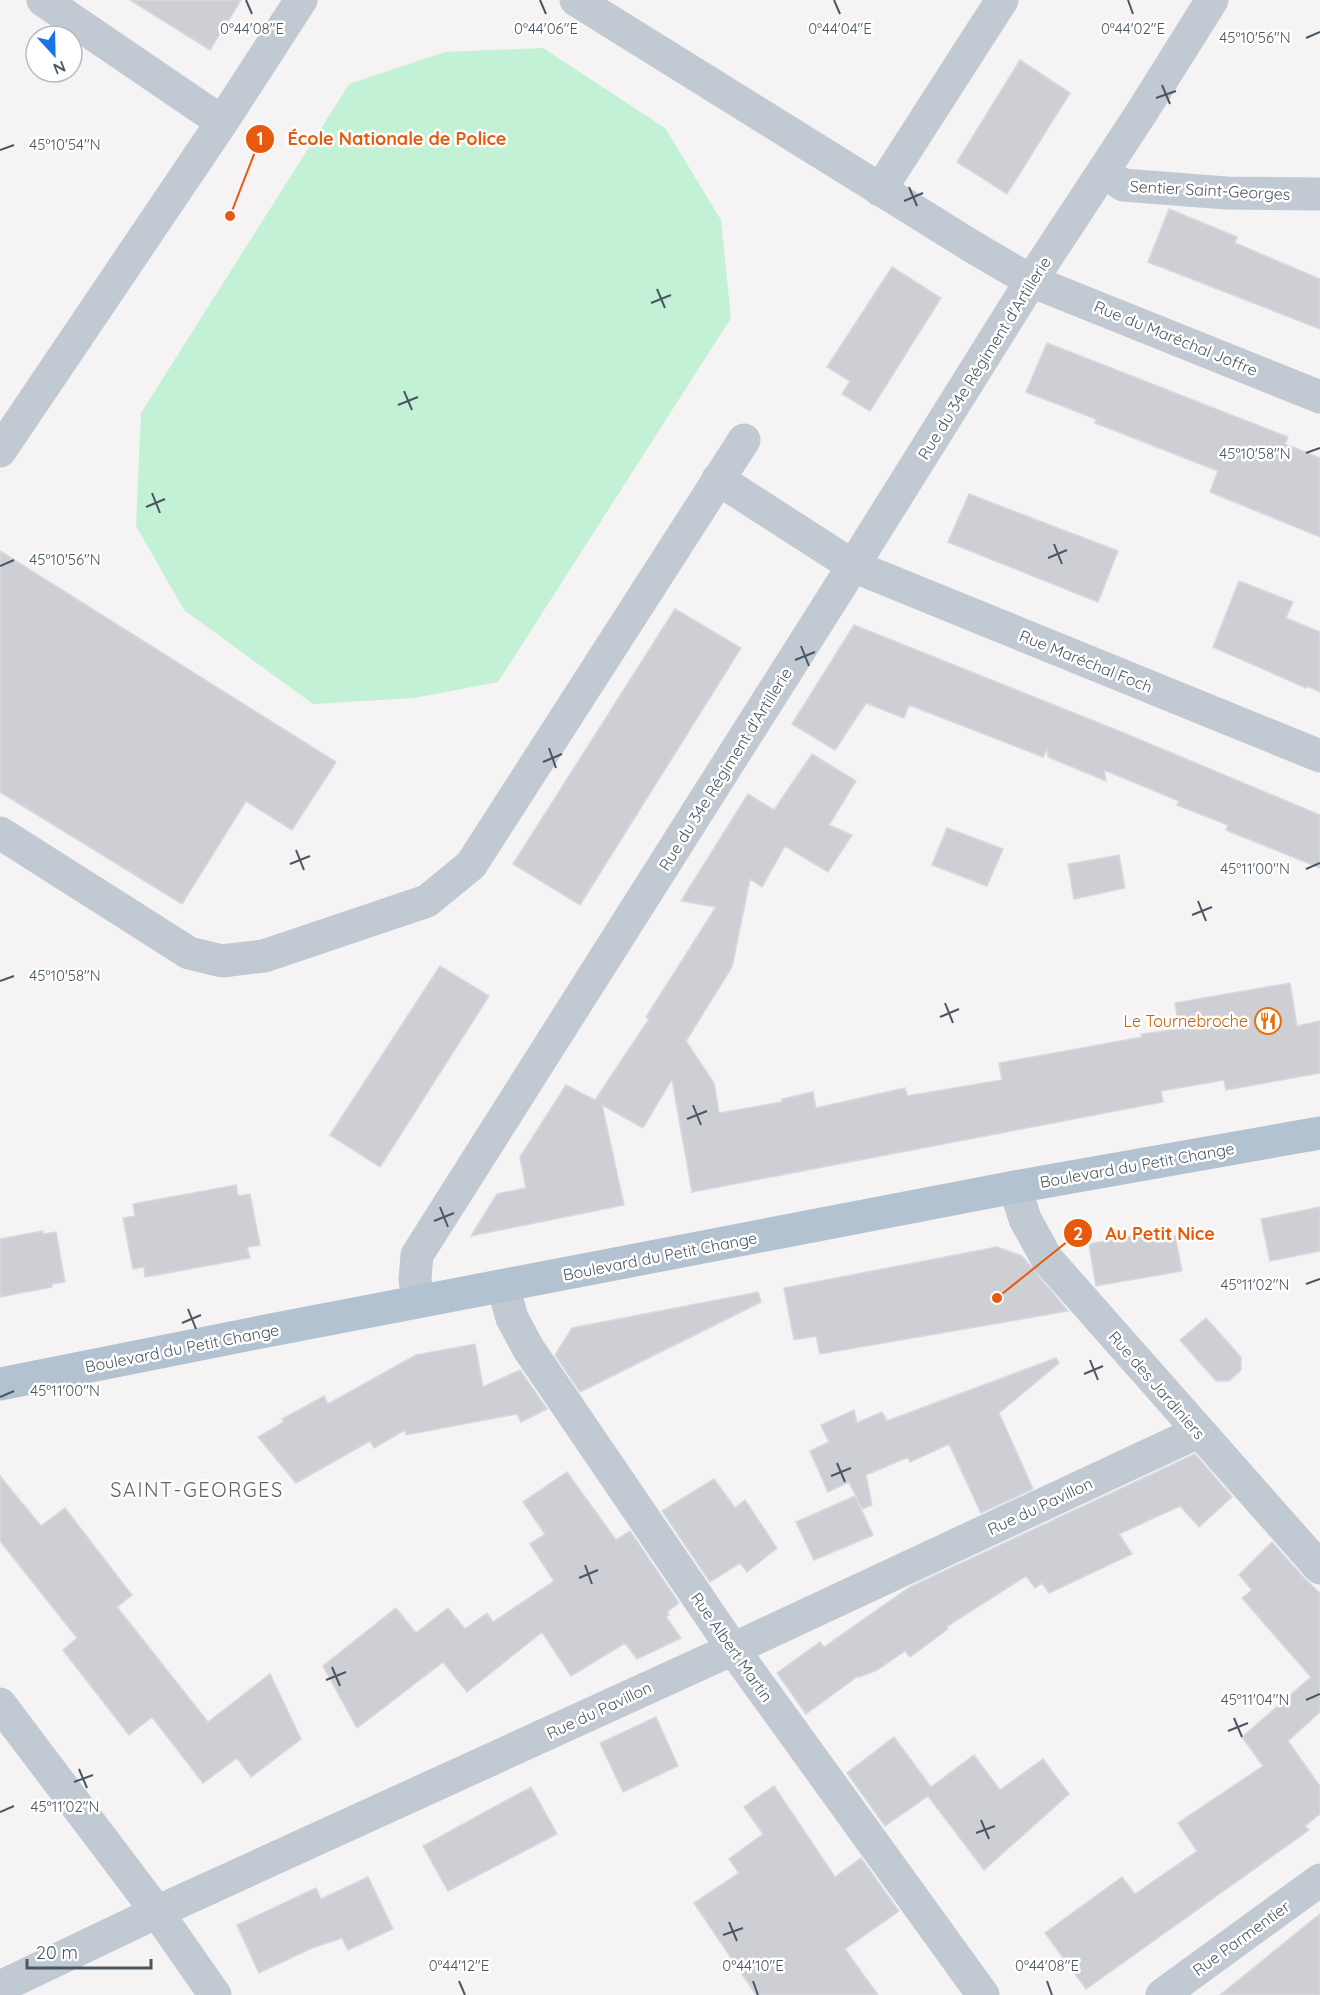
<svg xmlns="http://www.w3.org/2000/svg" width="1320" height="1995" font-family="Quicksand,sans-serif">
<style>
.green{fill:#c3f1d5}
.building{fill:#cdcfd5;stroke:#d7d9de;stroke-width:1.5}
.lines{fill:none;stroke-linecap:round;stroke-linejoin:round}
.minor{stroke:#c1cad2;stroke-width:33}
.major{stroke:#b3c2d1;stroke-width:33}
.ticks{fill:none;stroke:#4a5661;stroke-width:2}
.labels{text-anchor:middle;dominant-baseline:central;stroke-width:5;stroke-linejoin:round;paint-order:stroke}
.street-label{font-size:16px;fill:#4a5661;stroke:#fff}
.food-label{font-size:16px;fill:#c56008;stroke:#fff;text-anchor:end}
.quarter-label{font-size:20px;letter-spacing:1.5px;fill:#5f6368;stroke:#fff}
.ticks-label{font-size:15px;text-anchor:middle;fill:#4a5661;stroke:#fff;stroke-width:5;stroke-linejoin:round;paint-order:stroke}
.leader{fill:none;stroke:#e8590c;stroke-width:2}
.callout-dot{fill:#e8590c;stroke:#fff;stroke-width:2}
.mark-label{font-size:18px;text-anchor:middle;font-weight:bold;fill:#fff}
.callout-label{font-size:18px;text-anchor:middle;font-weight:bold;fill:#e8590c;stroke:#fff;stroke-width:5;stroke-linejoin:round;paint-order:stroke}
</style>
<rect width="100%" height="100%" fill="#f5f3f3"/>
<path class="green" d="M 543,48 L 665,128 L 721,220 L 731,318 L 498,682 L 414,698 L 313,704 L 184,610 L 136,526 L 141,413 L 349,84 L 445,52 Z"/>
<path class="building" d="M 130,0 L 241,0 L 210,50 Z
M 1020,60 L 1070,93 L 1007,194 L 957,162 Z
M 1169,209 L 1237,237 L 1235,243 L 1320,279 L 1320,329 L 1148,262 Z
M 892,267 L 941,298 L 870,411 L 842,394 L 850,381 L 827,367 Z
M 1047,343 L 1288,437 L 1285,444 L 1320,458 L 1320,537 L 1210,492 L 1218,471 L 1095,423 L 1096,419 L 1026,392 Z
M 969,494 L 1118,551 L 1098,602 L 948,542 Z
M 0,551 L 336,762 L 292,830 L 246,801 L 182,904 L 0,792 Z
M 1239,581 L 1293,602 L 1286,618 L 1320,632 L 1320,692 L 1307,686 L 1306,688 L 1213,647 Z
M 675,609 L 741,648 L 580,905 L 513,864 Z
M 854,625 L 1119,731 L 1320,815 L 1320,868 L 1226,830 L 1228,825 L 1177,805 L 1179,801 L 1104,770 L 1106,781 L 1048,757 L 1047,749 L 1043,757 L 909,705 L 904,718 L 866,703 L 835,750 L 792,724 Z
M 812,754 L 856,781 L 829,825 L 852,835 L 828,872 L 785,846 L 762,887 L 750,879 L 732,967 L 686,1041 L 714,1083 L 719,1113 L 782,1102 L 782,1099 L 813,1092 L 816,1108 L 905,1088 L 907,1096 L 1002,1080 L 999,1063 L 1142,1037 L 1141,1034 L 1179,1029 L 1175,1003 L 1290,983 L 1297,1026 L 1320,1021 L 1320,1073 L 1226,1090 L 1224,1080 L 1161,1091 L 1163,1102 L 692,1192 L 672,1079 L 643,1128 L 602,1105 L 624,1205 L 471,1236 L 497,1194 L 526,1188 L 520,1157 L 566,1085 L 595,1100 L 649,1019 L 646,1017 L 716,907 L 681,901 L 748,794 L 774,810 Z
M 947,828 L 1003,849 L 987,886 L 932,865 Z
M 1119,855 L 1125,888 L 1074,899 L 1068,864 Z
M 440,966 L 489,996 L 380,1167 L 330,1135 Z
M 236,1185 L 238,1196 L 250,1194 L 260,1245 L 247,1247 L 250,1258 L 145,1277 L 144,1267 L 133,1269 L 123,1218 L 135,1216 L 133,1204 Z
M 1320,1207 L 1320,1251 L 1270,1261 L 1261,1219 Z
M 43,1231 L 43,1234 L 56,1232 L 65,1282 L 52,1284 L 52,1287 L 0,1297 L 0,1239 Z
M 1147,1233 L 1148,1241 L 1175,1236 L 1182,1271 L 1096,1286 L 1089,1244 Z
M 997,1247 L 1022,1256 L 1068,1311 L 820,1354 L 816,1336 L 794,1340 L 784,1288 Z
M 758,1292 L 761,1302 L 580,1392 L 555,1355 L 572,1328 Z
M 1206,1318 L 1241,1357 L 1241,1370 L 1229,1381 L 1216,1381 L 1180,1340 Z
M 475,1344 L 483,1387 L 520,1370 L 547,1409 L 521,1422 L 517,1414 L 406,1435 L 405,1430 L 374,1448 L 370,1441 L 296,1483 L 258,1437 L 284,1422 L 282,1419 L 324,1396 L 328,1404 L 416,1355 Z
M 1056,1358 L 1059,1363 L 999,1413 L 1033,1489 L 981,1513 L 949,1444 L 910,1462 L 908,1457 L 866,1475 L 872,1505 L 862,1509 L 849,1482 L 828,1492 L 810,1451 L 829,1442 L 821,1425 L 854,1410 L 857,1423 L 882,1412 L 887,1421 Z
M 1195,1454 L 1232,1497 L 1199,1527 L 1180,1506 L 1119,1534 L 1132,1554 L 1049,1593 L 1042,1583 L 1035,1588 L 1026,1576 L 946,1627 L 948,1629 L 910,1657 L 905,1651 L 877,1670 L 859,1677 L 858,1676 L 806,1714 L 777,1673 L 820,1642 L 824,1647 L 910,1587 Z
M 567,1472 L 616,1540 L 630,1531 L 679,1603 L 667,1612 L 669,1615 L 666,1617 L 681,1638 L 637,1659 L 625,1643 L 571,1676 L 542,1632 L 467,1692 L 443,1662 L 357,1728 L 323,1666 L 396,1608 L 416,1633 L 448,1608 L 465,1629 L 487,1613 L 493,1622 L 554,1581 L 530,1544 L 545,1534 L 523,1502 Z
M 0,1476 L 41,1526 L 65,1508 L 132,1595 L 117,1607 L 208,1722 L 270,1674 L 301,1739 L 251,1777 L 237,1758 L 203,1783 L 152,1717 L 129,1735 L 63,1650 L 77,1638 L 0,1541 Z
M 714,1479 L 735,1508 L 745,1500 L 777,1548 L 747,1572 L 740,1563 L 710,1582 L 662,1511 Z
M 855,1496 L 873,1535 L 814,1560 L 796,1522 Z
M 1272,1542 L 1306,1580 L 1320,1593 L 1320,1712 L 1288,1741 L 1320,1786 L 1320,1814 L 1305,1826 L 1309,1830 L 1086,1989 L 1045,1933 L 1122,1877 L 1135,1894 L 1197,1851 L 1178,1823 L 1263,1766 L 1242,1737 L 1311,1677 L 1242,1598 L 1252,1590 L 1239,1575 Z
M 656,1717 L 678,1766 L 623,1792 L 600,1743 Z
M 894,1737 L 931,1787 L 974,1755 L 1000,1790 L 1043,1759 L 1069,1794 L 984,1870 L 928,1796 L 885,1826 L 847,1773 Z
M 774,1786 L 835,1877 L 861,1858 L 899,1911 L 845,1949 L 878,1995 L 756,1995 L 694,1903 L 739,1873 L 729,1859 L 763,1834 L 744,1807 Z
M 531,1787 L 557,1834 L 448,1891 L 423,1846 Z
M 368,1877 L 393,1929 L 348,1950 L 342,1938 L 312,1948 L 259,1973 L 237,1925 L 316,1888 L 321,1899 Z
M 1320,1914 L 1320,1995 L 1220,1995 Z"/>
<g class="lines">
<path class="minor" d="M 43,0 L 222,122
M 576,0 L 973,247 L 1031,281 L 1320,397
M 1104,172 L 1123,185 L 1226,193 L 1320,194
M 880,190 L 1002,0
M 0,451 L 222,122 L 301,0
M 718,479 L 853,566 L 1320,756
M 0,833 L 189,953 L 222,961 L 264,956 L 427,901 L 471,865 L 744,440
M 1015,1187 L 1025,1219 L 1047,1259 L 1320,1568
M 503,1286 L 512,1318 L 528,1348 L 733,1649 L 983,1995
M 418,1302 L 415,1279 L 417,1255 L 853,566 L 1031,281 L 1140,115 L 1212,0
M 0,1704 L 157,1912 L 215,1995
M 0,1987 L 157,1912 L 733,1649 L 1198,1432
M 1162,1995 L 1320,1880"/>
<path class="major" d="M 0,1384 L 266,1331 L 1015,1187 L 1320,1133"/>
</g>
<path class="ticks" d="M 246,0 L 252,14M 540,0 L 546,14M 834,0 L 840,14M 1128,0 L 1133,14M 1306,38 L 1320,32M 1162,85 L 1170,104M 1156,98 L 1176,91M 0,150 L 14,145M 909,187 L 917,206M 904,201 L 923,193M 657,289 L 665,308M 651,303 L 671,295M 404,391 L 412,410M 398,405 L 418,397M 1306,453 L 1320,448M 152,493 L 160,513M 146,507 L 165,499M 1054,544 L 1062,564M 1048,558 L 1067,550M 0,566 L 14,560M 801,646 L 809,666M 795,660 L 815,652M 549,748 L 556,768M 543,762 L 562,754M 296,850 L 304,870M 290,864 L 310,856M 1306,869 L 1320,863M 1198,901 L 1206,921M 1192,915 L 1212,907M 0,981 L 14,976M 945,1003 L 953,1023M 940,1017 L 959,1009M 693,1105 L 701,1125M 687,1119 L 707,1111M 440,1207 L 448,1227M 434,1221 L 454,1213M 1306,1284 L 1320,1279M 188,1309 L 196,1329M 182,1323 L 201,1315M 1090,1360 L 1098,1380M 1084,1374 L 1103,1366M 0,1397 L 14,1391M 837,1463 L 845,1482M 831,1476 L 851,1468M 585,1565 L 592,1584M 579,1578 L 598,1570M 332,1667 L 340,1686M 326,1680 L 346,1672M 1306,1700 L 1320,1694M 1234,1718 L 1242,1737M 1228,1731 L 1248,1723M 79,1769 L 87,1788M 74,1782 L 93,1775M 0,1812 L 14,1806M 981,1820 L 989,1839M 976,1833 L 995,1826M 729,1922 L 737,1941M 723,1935 L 743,1928M 459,1981 L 465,1995M 753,1981 L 758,1995M 1047,1981 L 1052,1995"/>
<defs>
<symbol id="restaurant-ring" viewBox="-11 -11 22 22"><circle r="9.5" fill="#fff" stroke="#e8710a" stroke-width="1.5"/><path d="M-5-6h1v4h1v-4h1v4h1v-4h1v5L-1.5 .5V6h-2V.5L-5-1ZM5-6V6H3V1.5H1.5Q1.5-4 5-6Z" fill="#e8710a"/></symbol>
</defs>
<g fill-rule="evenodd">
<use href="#restaurant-ring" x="1253" y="1006" width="30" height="30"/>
</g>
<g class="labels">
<g class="street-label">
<text transform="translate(1210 190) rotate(3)">Sentier Saint-Georges</text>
<text transform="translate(1176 338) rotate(22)">Rue du Maréchal Joffre</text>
<text transform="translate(984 358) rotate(-58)">Rue du 34e Régiment d'Artillerie</text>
<text transform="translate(1086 661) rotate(22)">Rue Maréchal Foch</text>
<text transform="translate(725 769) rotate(-58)">Rue du 34e Régiment d'Artillerie</text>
<text transform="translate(1137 1165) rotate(-10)">Boulevard du Petit Change</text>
<text transform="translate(660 1256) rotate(-11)">Boulevard du Petit Change</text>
<text transform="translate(182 1348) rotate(-11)">Boulevard du Petit Change</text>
<text transform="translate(1157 1385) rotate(49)">Rue des Jardiniers</text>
<text transform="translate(1040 1506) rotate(-25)">Rue du Pavillon</text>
<text transform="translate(732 1647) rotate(55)">Rue Albert Martin</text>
<text transform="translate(599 1710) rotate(-25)">Rue du Pavillon</text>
<text transform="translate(1241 1938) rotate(-36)">Rue Parmentier</text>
</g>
<g class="food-label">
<text x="1248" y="1021">Le Tournebroche</text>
</g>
<g class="quarter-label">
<text x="197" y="1489">SAINT-GEORGES</text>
</g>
</g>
<g class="ticks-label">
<text x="252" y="34">0°44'08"E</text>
<text x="840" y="34">0°44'04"E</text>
<text x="1133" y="34">0°44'02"E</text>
<text x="546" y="34">0°44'06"E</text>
<text x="1255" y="43">45°10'56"N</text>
<text x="65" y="150">45°10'54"N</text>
<text x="1255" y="459">45°10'58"N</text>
<text x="65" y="565">45°10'56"N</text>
<text x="1255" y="874">45°11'00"N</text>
<text x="65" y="981">45°10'58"N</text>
<text x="1255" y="1290">45°11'02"N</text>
<text x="65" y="1396">45°11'00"N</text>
<text x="1255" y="1705">45°11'04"N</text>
<text x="65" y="1812">45°11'02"N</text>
<text x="459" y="1971">0°44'12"E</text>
<text x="753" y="1971">0°44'10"E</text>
<text x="1047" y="1971">0°44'08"E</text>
</g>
<path class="leader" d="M230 216L260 139M997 1298L1078 1233"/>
<g class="callout-dot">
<circle cx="230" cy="216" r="6"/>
<circle cx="997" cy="1298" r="6"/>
<circle cx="260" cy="139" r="15"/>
<circle cx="1078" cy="1233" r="15"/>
</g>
<g class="mark-label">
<text x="260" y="145">1</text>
<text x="1078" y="1240">2</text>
</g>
<g class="callout-label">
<text x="397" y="145">École Nationale de Police</text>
<text x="1160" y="1240">Au Petit Nice</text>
</g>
<g transform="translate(54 54) rotate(158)"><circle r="28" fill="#ffffff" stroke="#b7bbc0" stroke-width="1.5"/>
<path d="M0-4.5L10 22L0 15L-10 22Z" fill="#1a73e8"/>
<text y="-9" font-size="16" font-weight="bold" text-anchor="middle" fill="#4a5661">N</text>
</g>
<path d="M27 1959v9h124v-9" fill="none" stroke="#4a5661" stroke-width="3"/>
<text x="36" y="1959" font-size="18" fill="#4a5661" stroke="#ffffff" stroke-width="4.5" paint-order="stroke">20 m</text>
</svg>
